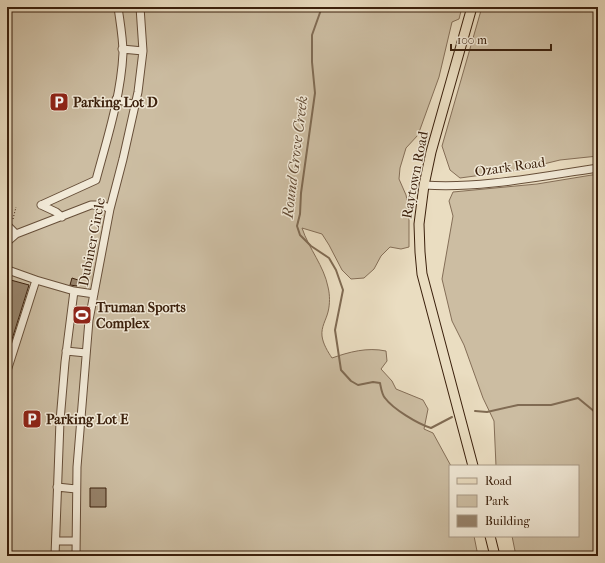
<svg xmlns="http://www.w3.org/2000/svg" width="605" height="563" font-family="'IM FELL French Canon',serif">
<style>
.green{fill:#ccbda2;stroke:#846e57}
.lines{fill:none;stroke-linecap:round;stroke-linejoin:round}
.stream{stroke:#806b53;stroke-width:2}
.building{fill:#96826a;stroke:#3b200c}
.minor-casing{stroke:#674f39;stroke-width:9}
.major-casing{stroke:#3b200c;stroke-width:11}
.path{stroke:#3b200c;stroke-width:1;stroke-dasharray:1 2;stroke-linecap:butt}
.minor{stroke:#f1e9d7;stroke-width:7}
.major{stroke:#eaddc1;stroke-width:9}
.labels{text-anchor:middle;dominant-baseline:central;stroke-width:3;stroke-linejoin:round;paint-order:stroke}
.poi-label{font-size:14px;font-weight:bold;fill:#3b200c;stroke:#f1e9d7;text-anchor:start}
.street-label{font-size:14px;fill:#3b200c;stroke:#f1e9d7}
.water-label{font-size:15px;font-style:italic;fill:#634c36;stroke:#f1e9d7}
</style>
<rect width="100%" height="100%" fill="#eaddc1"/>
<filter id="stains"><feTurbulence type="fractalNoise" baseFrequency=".005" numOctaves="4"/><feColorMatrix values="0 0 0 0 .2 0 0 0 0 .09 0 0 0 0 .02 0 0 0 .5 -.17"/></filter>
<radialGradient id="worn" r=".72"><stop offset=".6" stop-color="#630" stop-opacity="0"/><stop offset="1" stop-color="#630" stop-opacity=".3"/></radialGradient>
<path class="green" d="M 7,7 L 462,7 L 459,19 L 452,22 L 439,77 L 418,135 L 406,148 L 400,168 L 399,179 L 406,195 L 409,209 L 409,247 L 401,249 L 390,247 L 381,256 L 374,269 L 364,278 L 351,279 L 342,270 L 329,245 L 322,234 L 302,228 C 309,249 324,266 328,287 C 330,295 330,304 328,312 C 326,320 321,327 322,336 C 323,344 328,352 332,358 C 349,352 367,347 386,351 L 387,361 L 381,369 L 392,381 L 396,389 L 423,400 L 428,409 L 424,429 L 433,433 L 451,466 L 450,536 L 474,536 L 478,556 L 7,556 Z
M 482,7 L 598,7 L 598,156 L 560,160 L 519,170 L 460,178 L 450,170 L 442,146 Z
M 598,174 L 598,556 L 516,556 L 512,536 L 578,536 L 578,466 L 496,466 L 494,421 L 483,398 L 464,345 L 452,321 L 442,279 L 453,216 L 449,201 L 453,192 L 537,184 Z"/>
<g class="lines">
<path class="stream" d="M 322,7 L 312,35 L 312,62 L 315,93 L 301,193 L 300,214 L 297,226 L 300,235 L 311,246 L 329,258 L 336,270 L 343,290 L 335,330 L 341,370 L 351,381 L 358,385 L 373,382 L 380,383 C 381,388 382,395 385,398 C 393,409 418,424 431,428 L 452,417
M 475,411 L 487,412 L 518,405 L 551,405 L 578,398 L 595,412 L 594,433 L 598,450"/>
</g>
<path class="building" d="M 72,278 L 78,280 L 77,286 L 70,285 Z
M 7,279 L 29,285 L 9,349 L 7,350 Z
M 90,488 L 106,488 L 106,507 L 90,507 Z"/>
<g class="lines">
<defs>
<path id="minor" d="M 122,49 L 143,51
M 116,99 L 135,105
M 424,185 C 481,189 542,176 598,168
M 41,205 L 96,180 C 107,139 121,96 123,53 C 123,38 120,22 118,7
M 41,205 L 56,212 L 62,217
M 7,225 L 16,234 L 91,205 L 102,205 L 110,209
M 7,244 L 8,241 L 16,234
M 8,270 L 36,280
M 74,291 L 94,294
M 66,351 L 86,353
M 7,371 L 36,280 L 74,291 L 65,362 L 60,421 L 55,556
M 57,487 L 76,489
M 56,541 L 76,541
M 76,556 L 77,467 L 89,320 L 110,209 L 123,159 L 138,92 L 143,51 L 140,7"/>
<path id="major" d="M 472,7 L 431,152 L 424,185 L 419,224 L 420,252 L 422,274 L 473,466
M 490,536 L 495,556"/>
</defs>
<use href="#minor" class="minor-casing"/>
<use href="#major" class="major-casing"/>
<path class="path" d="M 13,219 L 16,207"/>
<use href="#minor" class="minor"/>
<use href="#major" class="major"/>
</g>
<defs>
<symbol id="parking-square" viewBox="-11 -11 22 22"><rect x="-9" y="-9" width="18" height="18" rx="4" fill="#8f2418" stroke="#f1e9d7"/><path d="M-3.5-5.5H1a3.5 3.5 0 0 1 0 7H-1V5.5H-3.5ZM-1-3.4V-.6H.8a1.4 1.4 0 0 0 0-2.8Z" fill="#fff"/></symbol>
<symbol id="stadium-square" viewBox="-11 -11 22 22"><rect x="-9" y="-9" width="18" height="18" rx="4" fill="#8f2418" stroke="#f1e9d7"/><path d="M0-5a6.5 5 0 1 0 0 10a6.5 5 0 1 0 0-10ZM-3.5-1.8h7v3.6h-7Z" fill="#fff"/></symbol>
</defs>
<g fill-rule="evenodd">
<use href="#parking-square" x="48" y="91" width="22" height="22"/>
<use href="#stadium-square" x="71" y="304" width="22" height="22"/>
<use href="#parking-square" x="21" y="408" width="22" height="22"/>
</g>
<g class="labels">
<g class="poi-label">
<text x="73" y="102">Parking Lot D</text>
<text x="96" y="307">Truman Sports<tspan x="96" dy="16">Complex</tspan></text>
<text x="46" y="419">Parking Lot E</text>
</g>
<g class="street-label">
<text transform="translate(510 167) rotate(-8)">Ozark Road</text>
<text transform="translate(415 175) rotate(-79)">Raytown Road</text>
<text transform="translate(92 242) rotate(-79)">Dubiner Circle</text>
</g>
<g class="water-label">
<text transform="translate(295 157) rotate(-83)">Round Grove Creek</text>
</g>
</g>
<rect width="605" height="563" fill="none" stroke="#eaddc1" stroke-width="24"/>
<rect x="8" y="8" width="589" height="547" fill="none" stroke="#3b200c" stroke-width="2"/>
<rect x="12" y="12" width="581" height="539" fill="none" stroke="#3b200c"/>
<rect x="449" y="465" width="130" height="72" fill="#f1e9d7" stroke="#a89986"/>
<rect x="457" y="478" width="20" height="6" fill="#eaddc1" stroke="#a89986"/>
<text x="485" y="485" font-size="12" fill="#3b200c">Road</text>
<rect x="457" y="495" width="20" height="12" fill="#ccbda2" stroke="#a89986"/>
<text x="485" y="505" font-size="12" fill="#3b200c">Park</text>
<rect x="457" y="515" width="20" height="12" fill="#96826a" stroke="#a89986"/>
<text x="485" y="525" font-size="12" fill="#3b200c">Building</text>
<path d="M451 44v6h100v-6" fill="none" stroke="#3b200c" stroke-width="2"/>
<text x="457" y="44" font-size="12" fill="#3b200c" stroke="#f1e9d7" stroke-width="3" paint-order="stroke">100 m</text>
<rect width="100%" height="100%" filter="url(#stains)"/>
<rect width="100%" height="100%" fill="url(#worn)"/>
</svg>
